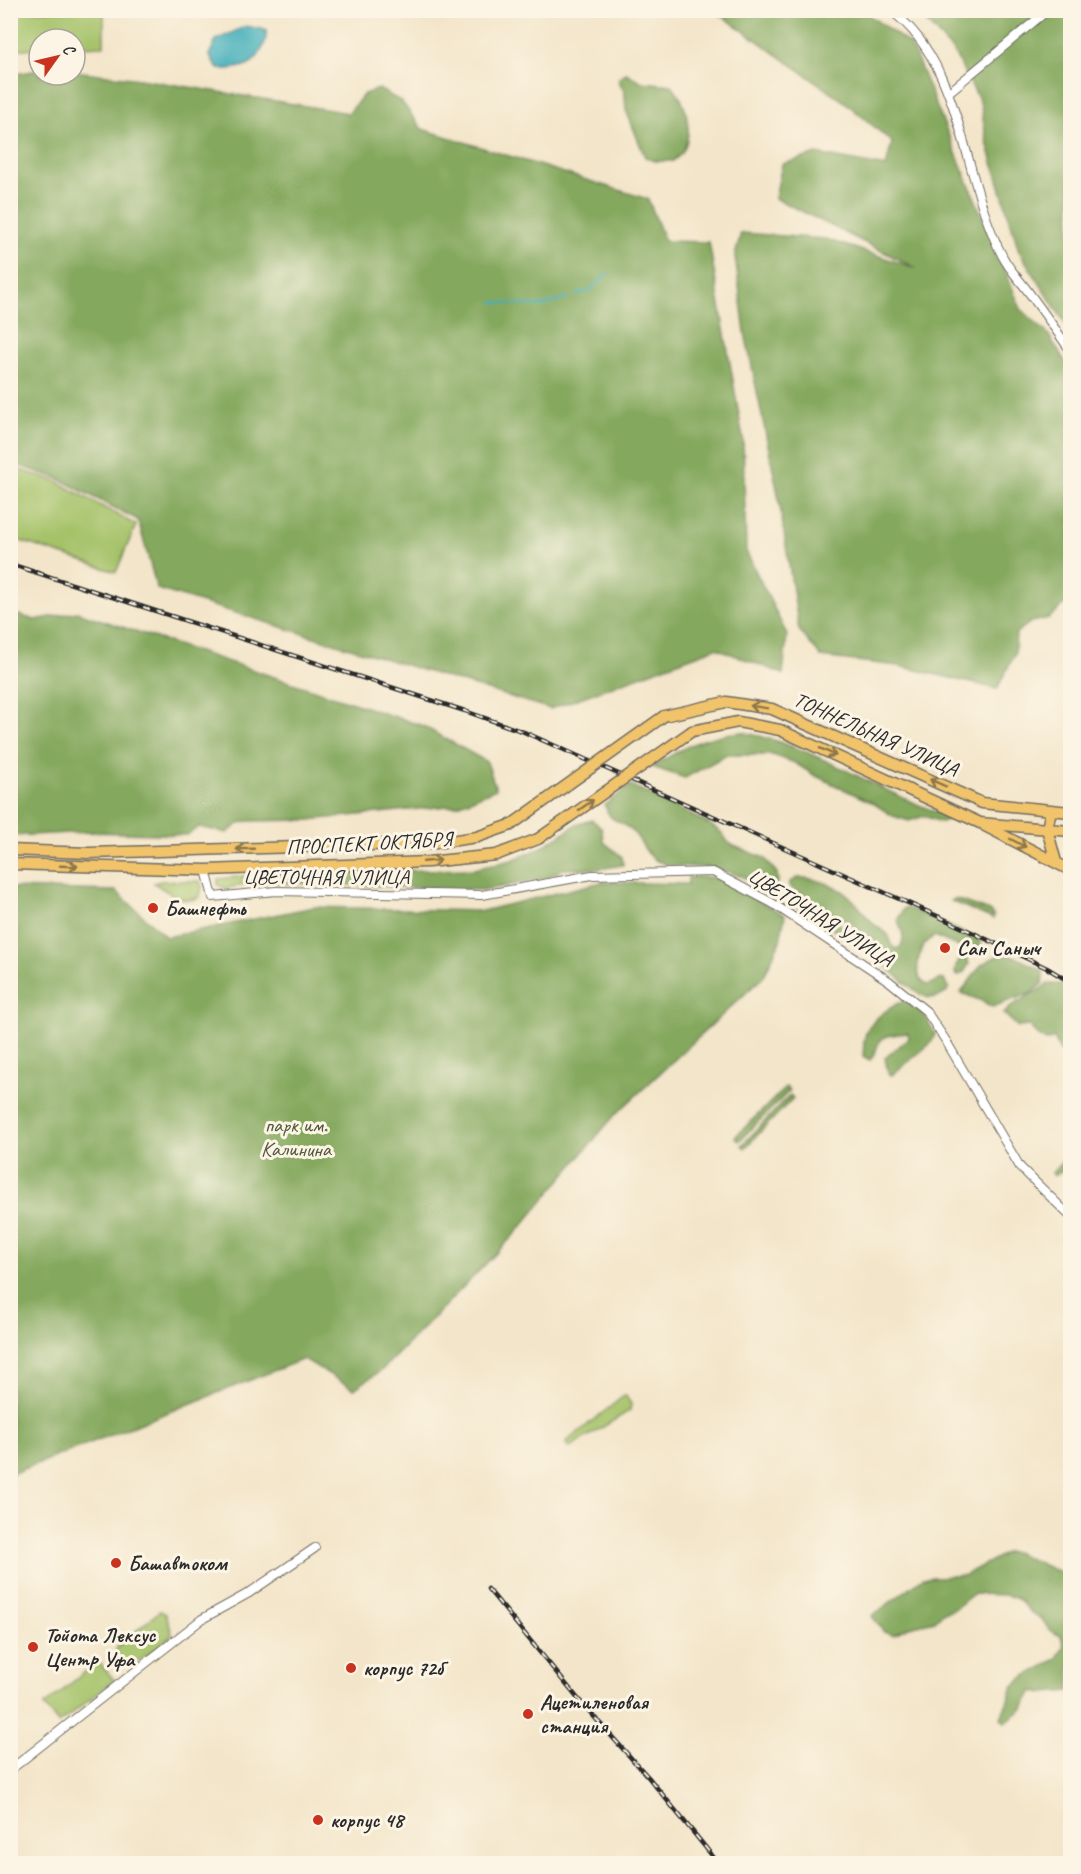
<svg xmlns="http://www.w3.org/2000/svg" width="1081" height="1874" font-family="Caveat,sans-serif">
<style>
.green{fill:#a5c269;stroke:#68764a;stroke-width:1.5}
.forest{fill:#84a85d;stroke:#586a44;stroke-width:1.5}
.water{fill:#3dadb9;stroke:#346c72;stroke-width:1.5}
.lines{fill:none;stroke-linecap:round;stroke-linejoin:round}
.stream{stroke:#3dadb9;stroke-width:2}
.minor-casing{stroke:#716c62;stroke-width:10}
.major-casing{stroke:#716c62;stroke-width:13}
.minor{stroke:#fff;stroke-width:8}
.major{stroke:#f1c36a;stroke-width:10}
.rail-casing{stroke:#2b2b2b;stroke-width:4.5}
.rail{stroke:#fcf5e5;stroke-width:2;stroke-dasharray:7;stroke-linecap:butt}
.major-bridge-casing{stroke:#716c62;stroke-width:13;stroke-linecap:butt}
.major-bridge{stroke:#f1c36a;stroke-width:10}
.oneway{stroke:#8e774a}
.poi-dot{fill:#c8321e;stroke:#fcf5e5;stroke-width:2}
.labels{text-anchor:middle;dominant-baseline:central;stroke-width:6;stroke-linejoin:round;paint-order:stroke}
.street-label{font-size:21px;fill:#2b2b2b;stroke:#fcf5e5}
.poi-label{font-size:21px;font-weight:bold;fill:#2b2b2b;stroke:#fcf5e5;text-anchor:start}
.park-label{font-size:21px;fill:#50583e;stroke:#fcf5e5}
</style>
<rect width="100%" height="100%" fill="#fcf5e5"/>
<filter id="ink" filterUnits="userSpaceOnUse"><feTurbulence type="fractalNoise" baseFrequency=".0167" numOctaves="2"/><feDisplacementMap in="SourceGraphic" scale="12" xChannelSelector="R" yChannelSelector="G"/><feConvolveMatrix kernelMatrix="1 2 1 2 8 2 1 2 1" color-interpolation-filters="sRGB"/></filter>
<filter id="wash" filterUnits="userSpaceOnUse"><feTurbulence type="fractalNoise" baseFrequency=".008" numOctaves="4" result="noise"/><feDisplacementMap in="SourceGraphic" scale="24" xChannelSelector="R" yChannelSelector="G"/><feGaussianBlur stdDeviation="1.35" result="paint"/><feColorMatrix in="noise" values="0 0 0 0 0 0 0 0 0 0 0 0 0 0 0 0 0 1.4 0 .05"/><feComposite in="paint" operator="in"/></filter>
<g filter="url(#wash)">
<rect width="100%" height="100%" fill="#f3e5c9"/>
<path class="green" d="M 10,11 L 104,11 L 104,46 L 75,47 L 75,39 L 39,39 L 39,48 L 11,50 Z
M 10,467 L 56,481 L 136,525 L 116,572 L 11,538 Z
M 262,874 L 261,879 L 227,889 L 218,885 L 218,879 Z
M 160,881 L 200,881 L 202,886 L 200,897 C 184,906 168,892 154,883 Z
M 625,1395 L 631,1404 L 630,1410 L 626,1413 L 572,1446 L 569,1447 L 566,1444 L 566,1442 Z
M 160,1611 L 166,1614 L 172,1633 L 171,1636 L 133,1666 L 126,1664 L 116,1653 L 117,1647 Z
M 98,1661 L 114,1680 L 59,1724 L 44,1706 Z"/>
<path class="forest" d="M 715,11 L 863,11 L 911,45 L 1021,309 L 1048,334 L 1070,369 L 1070,604 L 1067,602 L 1049,618 L 1031,622 L 1016,633 L 1015,654 L 997,689 L 899,666 L 821,657 L 799,630 L 778,494 L 745,333 L 735,256 L 741,233 L 826,239 L 916,268 L 775,198 L 782,164 L 817,154 L 886,167 L 892,142 L 846,103 Z
M 916,11 L 1070,11 L 1070,331 L 1019,251 L 987,142 L 980,101 L 952,50 Z
M 39,70 L 39,75 L 75,75 L 75,71 L 140,79 L 349,113 L 364,94 L 379,89 L 402,102 L 422,129 L 648,199 L 665,241 L 709,242 L 743,438 L 746,551 L 787,635 L 783,674 L 716,648 L 550,709 L 157,589 L 138,520 L 57,478 L 11,463 L 11,75 Z
M 626,73 L 642,82 L 672,85 C 686,102 694,130 683,151 C 681,154 676,158 673,161 L 655,161 L 645,157 L 626,110 L 625,94 L 618,79 Z
M 77,612 L 423,726 L 487,762 L 496,789 L 458,805 L 309,820 L 248,821 L 240,823 L 227,833 L 199,827 L 187,835 L 89,832 L 11,836 L 11,615 L 12,613 L 35,620 Z
M 742,732 C 818,747 875,791 947,816 L 947,820 L 941,822 L 924,816 L 909,821 L 893,816 L 873,803 L 814,775 L 795,763 L 773,755 L 726,755 L 685,778 L 652,767 C 681,748 706,735 742,732 Z
M 631,785 L 709,824 L 722,833 L 728,842 L 734,846 L 764,858 L 777,873 L 778,881 L 774,887 C 753,883 733,871 712,868 C 694,865 674,869 657,861 C 644,854 641,838 630,829 C 617,817 611,825 605,805 Z
M 592,820 L 601,827 L 604,842 L 622,857 L 623,865 L 599,869 L 562,869 L 547,878 L 486,890 L 266,882 L 261,879 L 262,874 L 474,869 L 512,860 L 539,849 L 577,824 Z
M 688,877 L 714,877 L 785,915 L 780,941 L 764,976 L 613,1117 L 516,1233 L 382,1370 L 354,1389 L 304,1359 L 11,1474 L 11,888 L 116,891 L 166,937 L 314,907 L 482,911 L 602,882 L 688,884 Z
M 797,878 C 814,877 840,886 852,899 C 860,907 866,917 874,924 C 881,931 891,932 890,943 L 894,948 L 900,948 C 907,933 900,932 898,919 L 904,908 L 912,909 L 978,939 L 981,943 C 979,950 977,952 971,952 L 934,936 C 919,945 911,971 925,984 L 929,985 L 941,979 L 944,980 L 949,988 C 945,997 933,1000 924,996 C 912,991 882,963 871,953 L 877,946 L 873,938 L 864,935 L 853,925 L 790,887 L 790,882 Z
M 792,898 L 798,898 L 857,935 L 859,942 L 855,944 L 792,903 Z
M 955,899 L 989,911 L 994,916 L 993,919 L 951,901 Z
M 1000,954 L 1014,956 L 1043,971 L 1043,983 L 1031,993 L 992,1007 L 982,1001 L 961,993 L 981,965 Z
M 963,956 L 966,956 L 969,964 L 964,972 L 957,976 L 955,974 L 956,965 Z
M 1048,984 L 1061,984 L 1070,989 L 1070,1059 L 1060,1051 L 1054,1038 L 1046,1041 L 1035,1033 L 1030,1026 L 1018,1027 L 1004,1014 C 1015,1000 1033,995 1048,984 Z
M 906,1000 L 925,1016 L 935,1034 L 931,1043 L 892,1075 L 888,1073 L 885,1058 L 909,1038 L 908,1033 C 900,1034 884,1034 879,1042 C 876,1049 876,1054 870,1060 L 863,1056 C 864,1048 863,1038 867,1031 C 874,1017 893,1005 906,1000 Z
M 786,1087 L 790,1090 L 739,1141 L 735,1137 Z
M 790,1095 L 793,1098 L 745,1148 L 742,1145 Z
M 1070,1153 L 1070,1166 L 1054,1175 L 1052,1173 Z
M 1007,1552 L 1015,1552 L 1070,1577 L 1070,1691 L 1044,1693 L 1033,1691 L 1022,1710 L 1005,1722 L 1001,1718 L 1013,1687 L 1021,1679 L 1056,1659 L 1064,1647 L 1061,1636 L 1049,1630 L 1042,1619 L 1030,1612 L 1018,1599 L 1005,1595 L 973,1594 L 953,1610 L 942,1613 L 935,1621 L 909,1627 L 893,1635 L 884,1632 L 872,1616 L 923,1578 L 965,1575 Z"/>
<path class="water" d="M 246,26 L 266,30 C 268,40 260,57 251,63 C 243,68 226,70 218,69 L 209,55 L 216,40 Z"/>
<g class="lines">
<path class="stream" d="M 576,295 L 589,291 L 608,273
M 493,302 L 542,306 L 568,298"/>
</g>
</g>
<g filter="url(#ink)">
<g class="lines">
<defs>
<path id="minor" d="M 890,10 C 964,63 962,181 1003,257 C 1009,269 1019,279 1027,290 C 1042,310 1056,330 1070,350
M 948,93 L 1048,10
M 206,870 L 213,897 L 276,891 L 482,895 L 592,875 L 713,872 L 772,903 L 889,981 L 926,1011 L 946,1041 L 1020,1167 L 1070,1216
M 10,1770 L 202,1619 L 249,1593 L 315,1548"/>
<path id="major" d="M 664,716 L 726,702 L 772,709 L 982,803 L 1070,812
M 692,731 L 738,722 L 780,730 L 980,823 L 1070,831
M 1051,810 L 1047,829 L 1056,862
M 985,826 L 1070,870
M 10,850 L 89,853 L 436,843 L 477,837 L 511,825
M 10,864 L 206,870 L 428,862 L 496,855 L 538,839"/>
</defs>
<use href="#minor" class="minor-casing"/>
<use href="#major" class="major-casing"/>
<use href="#minor" class="minor"/>
<use href="#major" class="major"/>
<defs>
<path id="rail" d="M 10,564 L 465,711 L 524,732 L 944,919 L 1047,968 L 1070,982
M 488,1589 L 579,1700 L 649,1778 L 719,1864"/>
</defs>
<use href="#rail" class="rail-casing"/>
<use href="#rail" class="rail"/>
<defs>
<path id="major-bridge" d="M 511,825 L 664,716
M 538,839 L 692,731"/>
</defs>
<use href="#major-bridge" class="major-bridge-casing"/>
<use href="#major-bridge" class="major-bridge"/>
</g>
<defs><path id="oneway-shaft" d="M-6 0H5M1.5-3L5.5 0L1.5 3" fill="none" stroke-width="1.6" stroke-linecap="round" stroke-linejoin="round" transform="scale(1.5)"/></defs>
<g class="oneway">
<use href="#oneway-shaft" transform="translate(759 707) rotate(-171)"/>
<use href="#oneway-shaft" transform="translate(828 752) rotate(25)"/>
<use href="#oneway-shaft" transform="translate(938 783) rotate(-156)"/>
<use href="#oneway-shaft" transform="translate(586 805) rotate(-35)"/>
<use href="#oneway-shaft" transform="translate(1018 843) rotate(28)"/>
<use href="#oneway-shaft" transform="translate(245 849) rotate(178)"/>
<use href="#oneway-shaft" transform="translate(432 861) rotate(-5)"/>
<use href="#oneway-shaft" transform="translate(69 866) rotate(2)"/>
</g>
</g>
<g class="poi-dot">
<circle cx="153" cy="908" r="6"/>
<circle cx="945" cy="948" r="6"/>
<circle cx="116" cy="1563" r="6"/>
<circle cx="33" cy="1647" r="6"/>
<circle cx="351" cy="1668" r="6"/>
<circle cx="528" cy="1714" r="6"/>
<circle cx="318" cy="1820" r="6"/>
</g>
<g class="labels">
<g class="street-label">
<text transform="translate(876 734) rotate(24)">ТОННЕЛЬНАЯ УЛИЦА</text>
<text transform="translate(369 843) rotate(-3)">ПРОСПЕКТ ОКТЯБРЯ</text>
<text x="326" y="877">ЦВЕТОЧНАЯ УЛИЦА</text>
<text transform="translate(821 917) rotate(32)">ЦВЕТОЧНАЯ УЛИЦА</text>
</g>
<g class="poi-label">
<text x="165" y="908">Башнефть</text>
<text x="957" y="948">Сан Саныч</text>
<text x="128" y="1563">Башавтоком</text>
<text x="45" y="1635">Тойота Лексус<tspan x="45" dy="24">Центр Уфа</tspan></text>
<text x="363" y="1668">корпус 72б</text>
<text x="540" y="1702">Ацетиленовая<tspan x="540" dy="24">станция</tspan></text>
<text x="330" y="1820">корпус 48</text>
</g>
<g class="park-label">
<text x="296" y="1125">парк им.<tspan x="296" dy="24">Калинина</tspan></text>
</g>
</g>
<rect width="1081" height="1874" fill="none" stroke="#fcf5e5" stroke-width="36"/>
<g transform="translate(57 57) rotate(56)"><circle r="28" fill="#fcf5e5" stroke="#a8a49b" stroke-width="1.5"/>
<path d="M0-4.5L10 22L0 15L-10 22Z" fill="#c8321e"/>
<text y="-9" font-size="16" font-weight="bold" text-anchor="middle" fill="#2b2b2b">С</text>
</g>
</svg>
